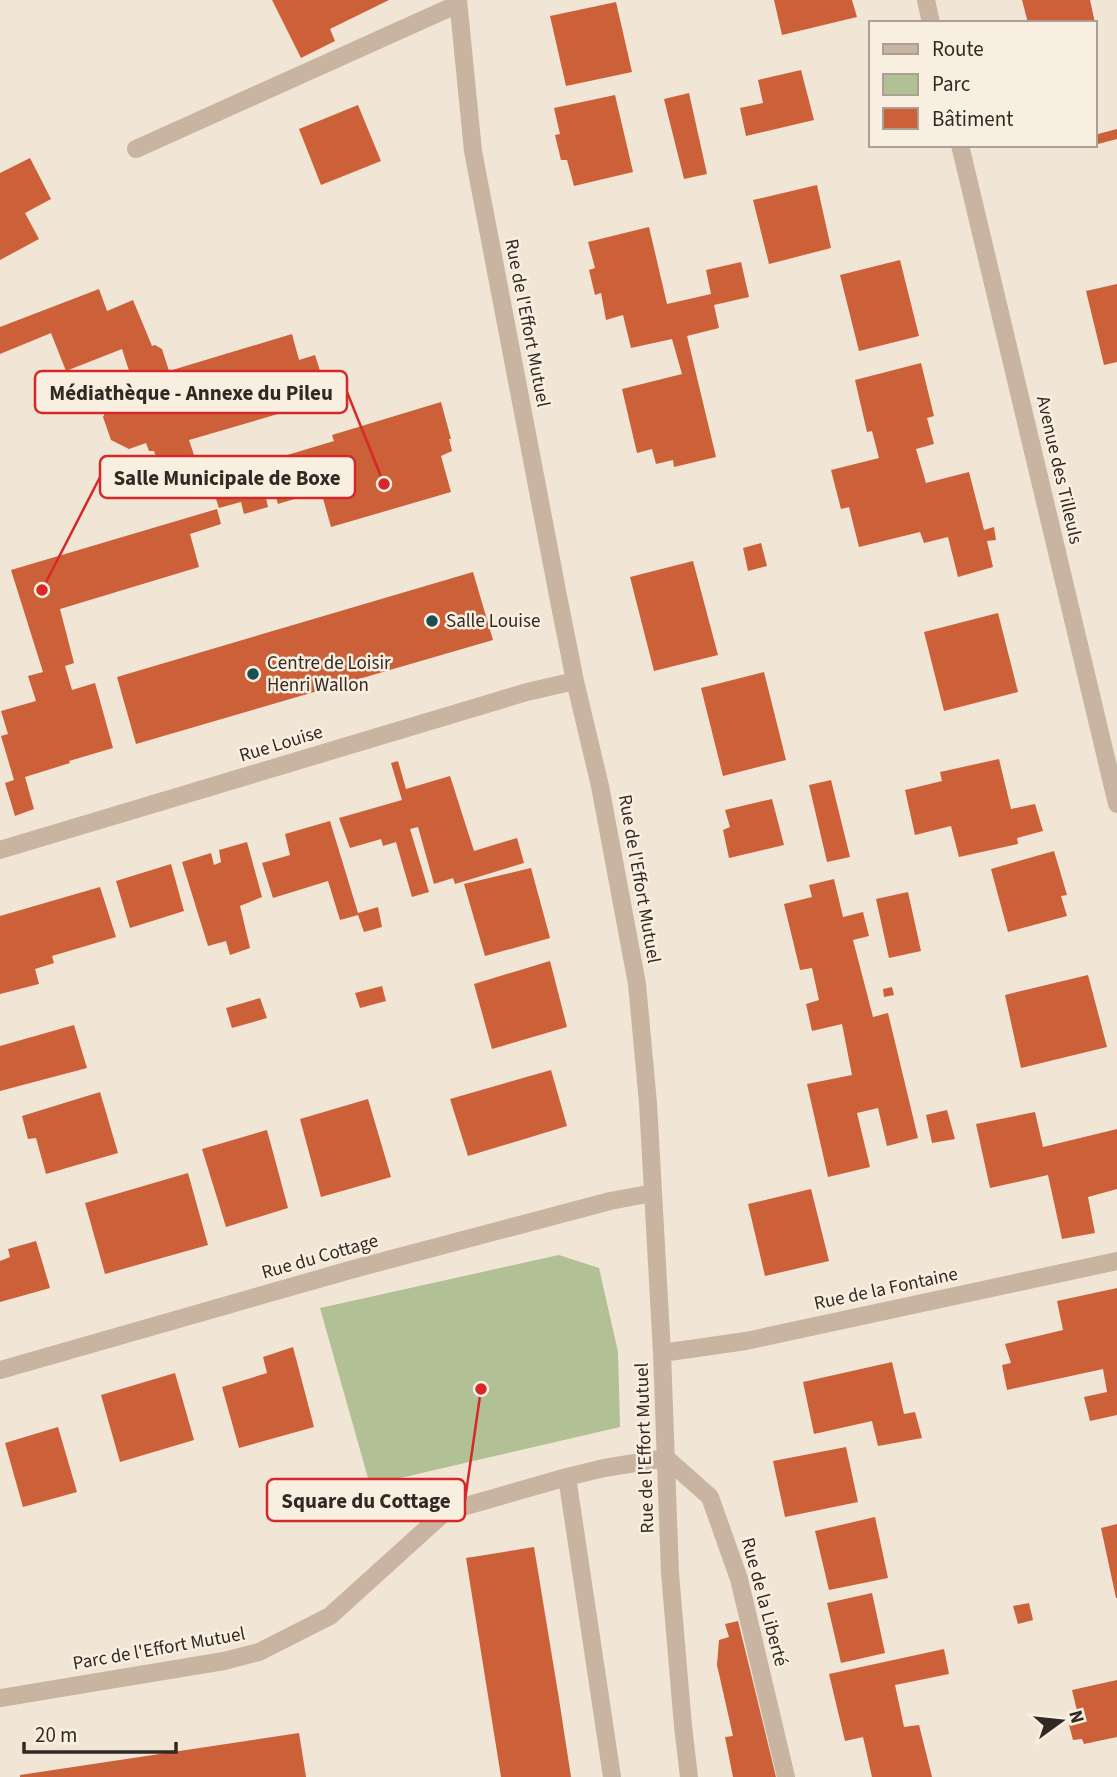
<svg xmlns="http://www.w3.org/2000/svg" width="1117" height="1777" font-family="'Source Sans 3',sans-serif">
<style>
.green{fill:#b1c095}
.building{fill:#cb6039}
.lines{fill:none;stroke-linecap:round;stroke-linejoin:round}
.lane{stroke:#c9b4a1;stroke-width:18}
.street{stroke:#c9b4a1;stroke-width:18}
.poi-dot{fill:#185056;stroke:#f9efe1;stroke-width:2.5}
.labels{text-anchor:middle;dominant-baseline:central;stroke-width:5;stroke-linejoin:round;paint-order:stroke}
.street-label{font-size:19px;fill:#332924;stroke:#f9efe1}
.poi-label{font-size:19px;fill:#332924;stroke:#f9efe1;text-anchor:start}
.leader{fill:none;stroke:#d62828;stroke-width:2.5}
.callout-dot{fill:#d62828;stroke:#f9efe1;stroke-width:2.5}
.callout{fill:#f9efe1;stroke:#d62828;stroke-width:2.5}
.callout-label{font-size:21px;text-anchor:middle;font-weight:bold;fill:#332924}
</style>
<rect width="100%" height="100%" fill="#f1e5d5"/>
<path class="green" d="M 559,1255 L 599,1268 L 618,1352 L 620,1427 L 370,1485 L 320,1308 Z"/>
<path class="building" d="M 272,0 L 389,0 L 330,29 L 335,41 L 301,58 Z
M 774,0 L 852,0 L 857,17 L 782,35 Z
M 1022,0 L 1090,0 L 1095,23 L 1028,23 Z
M 616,2 L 632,72 L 566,86 L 550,16 Z
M 801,70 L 814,120 L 746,136 L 740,108 L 763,103 L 758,80 Z
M 689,93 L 707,174 L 684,179 L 664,99 Z
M 615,95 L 633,172 L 574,186 L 567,160 L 561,160 L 555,135 L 560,134 L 554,108 Z
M 358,105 L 381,161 L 321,185 L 299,129 Z
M 1117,129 L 1117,139 L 1094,145 L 1094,135 Z
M 30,158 L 51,199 L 25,213 L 39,239 L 0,260 L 0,173 Z
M 817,185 L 831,248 L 769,264 L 753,200 Z
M 649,227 L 667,304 L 711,294 L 706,270 L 741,262 L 749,297 L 714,305 L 719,328 L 687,336 L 716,457 L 674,467 L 673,460 L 656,464 L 652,449 L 637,453 L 622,389 L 682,374 L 672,339 L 631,348 L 623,315 L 606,320 L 601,293 L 595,295 L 589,270 L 595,268 L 588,242 Z
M 900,260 L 919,336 L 859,351 L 840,275 Z
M 1117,284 L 1117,362 L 1104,365 L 1086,291 Z
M 99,289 L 107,311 L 133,300 L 152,346 L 155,345 L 162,349 L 169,371 L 292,334 L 299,360 L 315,355 L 321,374 L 305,379 L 312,404 L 189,440 L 195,458 L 188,469 L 170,474 L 159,466 L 154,451 L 149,451 L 146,443 L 129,449 L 111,440 L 103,417 L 115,394 L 130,388 L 128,382 L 132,380 L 122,349 L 66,371 L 51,333 L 0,354 L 0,327 Z
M 921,363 L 934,416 L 927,418 L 934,444 L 916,449 L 926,483 L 969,472 L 984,530 L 994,527 L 996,540 L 987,541 L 993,567 L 958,577 L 948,537 L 924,543 L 920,532 L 859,547 L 849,507 L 841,509 L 831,470 L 879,458 L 872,431 L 867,432 L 855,380 Z
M 441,402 L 451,439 L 449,439 L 452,451 L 441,456 L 451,492 L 331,527 L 321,491 L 278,504 L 274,491 L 265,494 L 268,507 L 244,514 L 241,502 L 219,508 L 207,472 L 236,463 L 237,470 L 334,441 L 332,435 Z
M 217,509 L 221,524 L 190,534 L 199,567 L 60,609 L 74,663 L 65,666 L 72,690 L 95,683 L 113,748 L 69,761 L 70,763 L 25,777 L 34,809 L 15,816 L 5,783 L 14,780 L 1,736 L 8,734 L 1,711 L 36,701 L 28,676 L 43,672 L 11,570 Z
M 761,543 L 767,566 L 748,571 L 743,548 Z
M 693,561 L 718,655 L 654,671 L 630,577 Z
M 473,572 L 493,640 L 136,744 L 117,677 Z
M 998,613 L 1018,692 L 944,711 L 924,632 Z
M 764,672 L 786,760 L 723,776 L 701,688 Z
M 999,759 L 1011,809 L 1035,804 L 1043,831 L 1017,838 L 1018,844 L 959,857 L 951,826 L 915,835 L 905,790 L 942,781 L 940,772 Z
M 398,761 L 406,789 L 450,776 L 474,851 L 517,838 L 524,863 L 455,884 L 453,878 L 434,884 L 418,827 L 410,829 L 429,892 L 412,897 L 396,842 L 383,846 L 381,839 L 350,848 L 339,818 L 402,800 L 391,763 Z
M 831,780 L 850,857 L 827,862 L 809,785 Z
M 772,799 L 784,845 L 729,858 L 723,830 L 730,827 L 725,810 Z
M 330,821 L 358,913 L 378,907 L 382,927 L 364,932 L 358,915 L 340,920 L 328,881 L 273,898 L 262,863 L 290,855 L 285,834 Z
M 247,842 L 262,897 L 240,906 L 250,948 L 230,955 L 226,941 L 208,946 L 182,862 L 211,853 L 214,865 L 221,862 L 219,850 Z
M 1054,851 L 1067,895 L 1061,896 L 1067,916 L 1008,932 L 991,869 Z
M 171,864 L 184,911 L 130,928 L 116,881 Z
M 531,868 L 550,938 L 485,956 L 464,884 Z
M 834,879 L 843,917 L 863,912 L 869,936 L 853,940 L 873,1017 L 888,1013 L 918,1138 L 887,1146 L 878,1108 L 857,1113 L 870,1167 L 828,1177 L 807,1084 L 852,1075 L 842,1024 L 812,1031 L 806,1004 L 819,1000 L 812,968 L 800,970 L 784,904 L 812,897 L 809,885 Z
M 100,887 L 116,937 L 52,956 L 54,963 L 35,969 L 39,984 L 0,994 L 0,916 Z
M 908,892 L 921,951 L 889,958 L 876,899 Z
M 550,961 L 567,1027 L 492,1049 L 474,984 Z
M 1088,975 L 1107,1047 L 1021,1068 L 1005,995 Z
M 382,986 L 386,1001 L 360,1008 L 355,993 Z
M 892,987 L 894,995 L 884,997 L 883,989 Z
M 260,998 L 267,1018 L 232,1028 L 226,1008 Z
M 74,1025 L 87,1068 L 0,1091 L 0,1046 Z
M 551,1070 L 567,1126 L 468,1156 L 450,1099 Z
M 100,1092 L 118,1153 L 46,1174 L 36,1138 L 28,1139 L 22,1116 Z
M 368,1099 L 391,1177 L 321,1197 L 300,1119 Z
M 947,1110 L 955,1139 L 932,1143 L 926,1115 Z
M 1035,1112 L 1043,1147 L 1117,1129 L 1117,1189 L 1088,1197 L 1095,1233 L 1062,1239 L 1048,1175 L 990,1188 L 976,1124 Z
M 267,1130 L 288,1208 L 226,1227 L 202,1149 Z
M 188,1173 L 208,1245 L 105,1274 L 85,1203 Z
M 811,1189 L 829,1261 L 765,1276 L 748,1204 Z
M 36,1241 L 50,1288 L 0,1302 L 0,1261 L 10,1257 L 8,1249 Z
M 1117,1288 L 1117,1415 L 1090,1421 L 1084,1397 L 1107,1392 L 1103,1369 L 1007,1390 L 1002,1365 L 1011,1363 L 1005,1344 L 1063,1330 L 1057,1301 Z
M 293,1347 L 314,1427 L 239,1448 L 222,1387 L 267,1373 L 263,1357 Z
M 892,1362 L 904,1414 L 915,1412 L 922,1438 L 878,1446 L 872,1421 L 814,1434 L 803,1382 Z
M 175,1373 L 194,1440 L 120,1462 L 101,1395 Z
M 58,1427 L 77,1492 L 23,1507 L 5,1443 Z
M 846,1447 L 858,1502 L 785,1517 L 773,1461 Z
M 875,1517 L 888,1578 L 829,1590 L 815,1531 Z
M 1117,1524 L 1117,1598 L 1116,1598 L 1101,1528 Z
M 534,1547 L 559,1699 L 571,1777 L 501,1777 L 466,1558 Z
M 872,1593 L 885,1653 L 841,1663 L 827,1603 Z
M 1029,1603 L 1033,1620 L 1018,1624 L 1013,1606 Z
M 738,1621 L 753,1682 L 776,1777 L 733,1777 L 725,1737 L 733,1736 L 717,1665 L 719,1640 L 729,1637 L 725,1624 Z
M 944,1649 L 949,1674 L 895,1685 L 904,1727 L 919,1725 L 932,1777 L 872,1777 L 863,1737 L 845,1741 L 829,1674 Z
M 1117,1680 L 1117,1737 L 1084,1744 L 1082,1739 L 1073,1740 L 1069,1725 L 1080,1723 L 1072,1690 Z
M 299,1733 L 306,1777 L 20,1777 L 20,1775 Z"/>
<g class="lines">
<path class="lane" d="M 136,149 L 458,4"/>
<path class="street" d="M 458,0 L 473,151 L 559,601 L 575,681 L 600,786 L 637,984 L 648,1103 L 662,1353 L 670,1573 L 683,1726 L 689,1777
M 926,0 L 931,23
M 960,145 L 1117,804
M 0,850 L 527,692 L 575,681
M 662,1353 L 746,1341 L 1117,1261
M 0,1370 L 350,1270 L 610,1201 L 653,1193
M 567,1477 L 612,1777
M 0,1698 L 224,1661 L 259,1652 L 330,1616 L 445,1512 L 567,1477 L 604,1468 L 666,1458 L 710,1497 L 739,1579 L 786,1777"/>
</g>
<g class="poi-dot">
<circle cx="432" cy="621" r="7"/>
<circle cx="253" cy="674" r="7"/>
</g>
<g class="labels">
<g class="street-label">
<text transform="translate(527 323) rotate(79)">Rue de l'Effort Mutuel</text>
<text transform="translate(1059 470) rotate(77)">Avenue des Tilleuls</text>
<text transform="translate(281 744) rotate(-17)">Rue Louise</text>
<text transform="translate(639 879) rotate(80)">Rue de l'Effort Mutuel</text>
<text transform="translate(320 1257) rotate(-16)">Rue du Cottage</text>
<text transform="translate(886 1289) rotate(-12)">Rue de la Fontaine</text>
<text transform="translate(645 1448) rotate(-92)">Rue de l'Effort Mutuel</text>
<text transform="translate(764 1602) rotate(75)">Rue de la Liberté</text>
<text transform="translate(159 1649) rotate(-10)">Parc de l'Effort Mutuel</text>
</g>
<g class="poi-label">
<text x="446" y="621">Salle Louise</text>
<text x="267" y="663">Centre de Loisir<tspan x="267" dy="22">Henri Wallon</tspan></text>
</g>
</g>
<path class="leader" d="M384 484L347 392M42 590L100 477M481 1389L465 1500"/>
<g class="callout-dot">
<circle cx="384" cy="484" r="7"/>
<circle cx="42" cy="590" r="7"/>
<circle cx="481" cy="1389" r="7"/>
</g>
<g class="callout">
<rect x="35" y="371" width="312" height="42" rx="7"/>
<rect x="100" y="456" width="255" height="42" rx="7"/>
<rect x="267" y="1479" width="198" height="42" rx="7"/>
</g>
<g class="callout-label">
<text x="191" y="400">Médiathèque - Annexe du Pileu</text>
<text x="227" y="485">Salle Municipale de Boxe</text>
<text x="366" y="1508">Square du Cottage</text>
</g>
<rect x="869" y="21" width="228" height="126" fill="#f9efe1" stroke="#aaa095" stroke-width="2"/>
<rect x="883" y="44" width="35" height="10" fill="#c9b4a1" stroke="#aaa095" stroke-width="2"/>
<text x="932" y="56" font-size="21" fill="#332924">Route</text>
<rect x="883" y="74" width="35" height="21" fill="#b1c095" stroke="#aaa095" stroke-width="2"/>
<text x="932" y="91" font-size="21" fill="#332924">Parc</text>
<rect x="883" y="108" width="35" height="21" fill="#cb6039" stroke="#aaa095" stroke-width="2"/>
<text x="932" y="126" font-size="21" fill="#332924">Bâtiment</text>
<g transform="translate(1061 1721) rotate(75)" stroke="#f9efe1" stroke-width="5" paint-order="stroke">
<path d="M0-5L12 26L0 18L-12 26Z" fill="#332924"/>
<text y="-10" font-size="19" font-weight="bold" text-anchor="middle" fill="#332924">N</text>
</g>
<path d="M24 1742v10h152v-10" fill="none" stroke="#332924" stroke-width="3.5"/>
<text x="35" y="1742" font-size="21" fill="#332924" stroke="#f9efe1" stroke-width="5" paint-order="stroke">20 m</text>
</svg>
